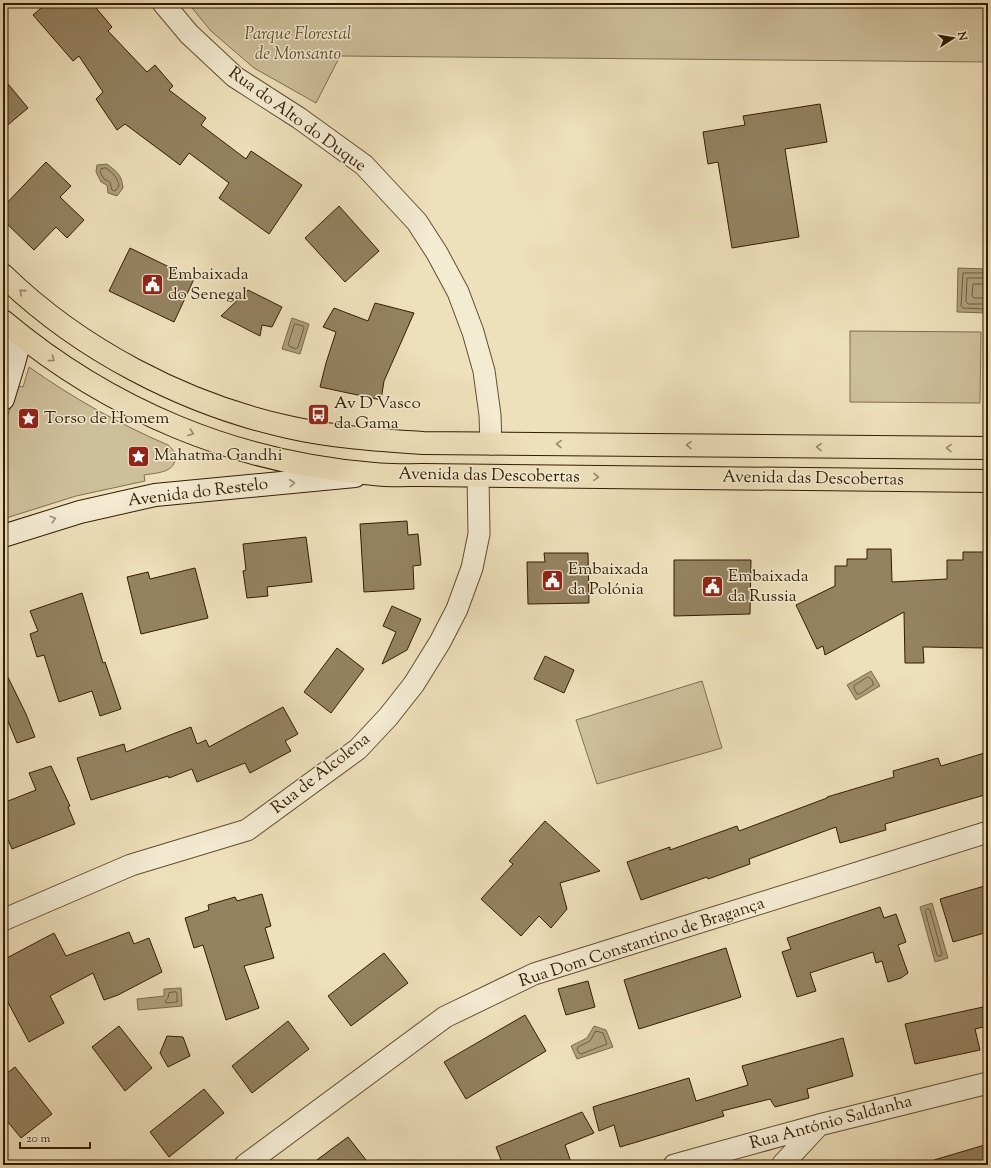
<svg xmlns="http://www.w3.org/2000/svg" width="991" height="1168" font-family="'Sorts Mill Goudy',serif">
<style>
.green{fill:#cebf9b;stroke:#806e4e}
.water{fill:#ae9e7b;stroke:#7d6a4a}
.lines{fill:none;stroke-linecap:round;stroke-linejoin:round}
.shore{stroke:#705e3e;stroke-width:1}
.building{fill:#948261;stroke:#331d00}
.street-casing{stroke:#624e2f;stroke-width:23}
.secondary-casing{stroke:#331d00;stroke-width:24}
.primary-casing{stroke:#331d00;stroke-width:24}
.street{stroke:#f4ebd3;stroke-width:21}
.secondary{stroke:#f4ebd3;stroke-width:22}
.primary{stroke:#eee0bb;stroke-width:22}
.oneway{stroke:#9a8867}
.oneway2{stroke:#9d8e74}
.labels{text-anchor:middle;dominant-baseline:central;stroke-width:3;stroke-linejoin:round;paint-order:stroke}
.park-label{font-size:17px;font-style:italic;fill:#624e2e;stroke:#f4ebd3}
.street-label{font-size:17px;fill:#331d00;stroke:#f4ebd3}
.poi-label{font-size:17px;fill:#331d00;stroke:#f4ebd3;text-anchor:start}
</style>
<rect width="100%" height="100%" fill="#eee0bb"/>
<filter id="stains"><feTurbulence type="fractalNoise" baseFrequency=".005" numOctaves="4"/><feColorMatrix values="0 0 0 0 .2 0 0 0 0 .09 0 0 0 0 .02 0 0 0 .5 -.17"/></filter>
<radialGradient id="worn" r=".72"><stop offset=".6" stop-color="#630" stop-opacity="0"/><stop offset="1" stop-color="#630" stop-opacity=".3"/></radialGradient>
<path class="green" d="M 188,3 L 988,3 L 988,62 L 340,56 L 316,103 L 254,68 L 211,31 Z
M 850,331 L 981,332 L 980,403 L 850,402 Z
M 29,367 C 73,398 119,424 168,445 C 173,449 176,453 175,459 C 174,473 155,473 144,475 L 145,481 L 76,496 L 3,519 L 3,429 L 18,386 L 23,387 Z
M 702,681 L 722,748 L 597,784 L 576,720 Z"/>
<path class="water" d="M 107,164 C 117,172 122,175 123,188 L 117,196 L 108,193 L 107,185 L 101,182 L 96,172 L 97,165 Z
M 958,268 L 988,269 L 987,313 L 957,312 Z
M 292,318 L 309,324 L 300,354 L 282,349 Z
M 871,671 L 880,686 L 856,700 L 847,685 Z
M 932,903 L 948,958 L 935,962 L 920,907 Z
M 181,988 L 182,1006 L 138,1010 L 137,999 L 164,996 L 164,989 Z
M 594,1026 L 606,1030 L 613,1047 L 577,1059 L 571,1046 L 587,1038 Z"/>
<g class="lines">
<path class="shore" d="M 106,168 C 113,173 118,178 119,186 L 115,191 L 112,190 L 110,182 L 104,179 L 100,172 L 101,169 Z
M 988,273 L 963,273 L 961,306 L 963,308 L 988,309
M 988,278 L 967,278 L 966,302 L 968,304 L 988,304
M 988,284 L 973,284 L 972,296 L 974,298 L 988,298
M 296,324 L 303,326 L 304,328 L 298,347 L 296,349 L 289,346 L 288,345 L 294,325 Z
M 868,677 C 871,678 874,683 873,685 L 860,694 L 857,694 L 854,688 L 854,686 Z
M 927,909 L 929,909 L 930,910 L 942,954 L 941,956 L 939,956 L 937,955 L 925,911 Z
M 176,992 L 177,994 L 177,1002 L 166,1003 L 165,1001 L 168,998 L 169,993 Z
M 596,1031 L 603,1033 L 607,1044 L 581,1054 L 579,1053 L 577,1049 L 578,1047 L 590,1041 Z"/>
</g>
<path class="building" d="M 47,3 L 92,3 L 112,27 L 108,31 L 147,72 L 155,65 L 173,86 L 169,90 L 206,118 L 201,125 L 246,159 L 251,151 L 302,185 L 269,234 L 219,198 L 229,183 L 189,153 L 180,165 L 125,124 L 117,130 L 96,99 L 103,92 L 79,56 L 73,61 L 33,15 Z
M 3,78 L 28,108 L 3,129 Z
M 820,104 L 827,142 L 785,149 L 799,237 L 732,248 L 718,162 L 708,164 L 703,132 L 745,125 L 743,116 Z
M 46,162 L 71,186 L 60,197 L 84,220 L 67,238 L 56,227 L 34,250 L 3,220 L 3,207 Z
M 339,206 L 379,251 L 345,282 L 305,238 Z
M 130,248 L 194,279 L 174,322 L 109,291 Z
M 248,290 L 282,307 L 272,327 L 262,325 L 260,336 L 221,316 Z
M 375,303 L 414,313 L 384,381 L 381,400 L 320,387 L 326,363 L 336,332 L 323,327 L 334,308 L 368,321 Z
M 407,521 L 408,535 L 418,534 L 421,565 L 413,566 L 414,589 L 364,592 L 360,524 Z
M 306,537 L 312,582 L 267,587 L 268,596 L 247,598 L 243,571 L 246,570 L 243,544 Z
M 867,549 L 891,549 L 892,582 L 947,579 L 947,560 L 963,560 L 963,552 L 988,552 L 987,648 L 923,647 L 924,663 L 905,663 L 904,612 L 825,655 L 823,646 L 817,649 L 796,605 L 835,586 L 835,566 L 847,566 L 847,559 L 867,559 Z
M 544,553 L 588,553 L 589,603 L 528,604 L 527,562 L 545,562 Z
M 674,560 L 751,560 L 750,614 L 674,616 Z
M 195,568 L 208,618 L 141,634 L 127,577 L 148,572 L 150,579 Z
M 82,593 L 103,663 L 105,662 L 121,709 L 100,716 L 92,691 L 59,702 L 44,655 L 37,657 L 30,634 L 38,631 L 30,611 Z
M 392,606 L 421,619 L 407,650 L 382,664 L 396,632 L 383,626 Z
M 337,648 L 364,669 L 331,713 L 304,692 Z
M 545,656 L 574,670 L 564,693 L 534,679 Z
M 3,667 L 26,714 L 35,737 L 17,743 L 3,709 Z
M 283,707 L 298,734 L 285,741 L 291,751 L 250,773 L 245,763 L 197,782 L 192,769 L 169,778 L 168,776 L 91,800 L 77,758 L 124,744 L 126,752 L 191,727 L 197,744 L 206,740 L 209,747 Z
M 988,752 L 988,794 L 885,824 L 886,830 L 840,843 L 836,827 L 749,859 L 750,864 L 708,879 L 707,877 L 641,900 L 627,862 L 670,847 L 670,850 L 737,826 L 739,831 L 827,798 L 827,797 L 894,777 L 893,771 L 938,758 L 941,766 Z
M 51,766 L 70,806 L 68,807 L 75,824 L 12,849 L 3,828 L 3,803 L 36,790 L 29,773 Z
M 545,821 L 600,871 L 560,883 L 567,909 L 551,928 L 539,916 L 521,936 L 481,899 L 513,864 L 509,861 Z
M 988,885 L 988,932 L 953,942 L 940,899 Z
M 262,894 L 271,926 L 265,928 L 274,958 L 244,966 L 259,1008 L 226,1020 L 203,945 L 194,948 L 185,918 L 209,910 L 208,905 L 235,897 L 237,901 Z
M 880,907 L 884,918 L 896,914 L 906,942 L 898,945 L 908,973 L 901,978 L 888,982 L 882,961 L 876,963 L 873,952 L 810,973 L 816,991 L 797,997 L 782,952 L 791,949 L 787,938 Z
M 129,932 L 134,944 L 149,938 L 162,972 L 118,995 L 104,1000 L 93,973 L 50,996 L 64,1023 L 29,1042 L 3,993 L 3,960 L 54,933 L 66,956 Z
M 726,948 L 741,997 L 639,1029 L 624,980 Z
M 384,953 L 408,983 L 351,1026 L 328,996 Z
M 588,981 L 595,1007 L 566,1015 L 558,989 Z
M 983,1007 L 987,1026 L 975,1029 L 980,1050 L 915,1064 L 905,1024 Z
M 525,1015 L 546,1051 L 466,1099 L 444,1062 Z
M 288,1021 L 309,1049 L 252,1093 L 232,1066 Z
M 119,1026 L 152,1068 L 125,1091 L 92,1047 Z
M 167,1036 L 183,1037 L 190,1056 L 168,1067 L 160,1053 Z
M 843,1038 L 853,1076 L 807,1089 L 809,1098 L 775,1107 L 770,1099 L 722,1111 L 724,1116 L 620,1147 L 614,1125 L 599,1131 L 593,1107 L 602,1104 L 689,1078 L 696,1101 L 748,1085 L 742,1066 Z
M 15,1067 L 52,1114 L 21,1138 L 3,1116 L 3,1076 Z
M 204,1089 L 224,1113 L 169,1157 L 150,1132 Z
M 582,1112 L 594,1133 L 565,1145 L 572,1165 L 503,1165 L 496,1147 Z
M 348,1137 L 370,1165 L 310,1165 Z
M 988,1144 L 988,1165 L 934,1165 L 934,1160 Z"/>
<g class="lines">
<defs>
<path id="street" d="M 163,3 L 189,34 L 235,77 L 299,118 L 364,165 L 417,222 L 437,253 L 458,292 L 473,332 L 484,371 L 490,415 L 491,444
M 3,920 L 131,865 L 247,830 L 358,749 L 388,717 L 414,684 L 440,642 L 457,609 L 472,568 L 479,534 L 478,476
M 245,1165 L 445,1017 L 534,974 L 988,832
M 674,1165 L 819,1125 L 988,1083
M 782,1165 L 819,1125"/>
<path id="secondary" d="M 3,339 L 21,336 L 14,363 L 3,399
M 3,536 L 80,512 L 155,495 L 355,476"/>
<path id="primary" d="M 3,275 C 79,349 184,404 288,427 C 332,437 377,440 423,443 L 988,448
M 3,321 C 109,410 236,463 374,474 C 389,476 406,475 422,475 L 988,481"/>
</defs>
<use href="#street" class="street-casing"/>
<use href="#secondary" class="secondary-casing"/>
<use href="#primary" class="primary-casing"/>
<use href="#street" class="street"/>
<use href="#secondary" class="secondary"/>
<use href="#primary" class="primary"/>
</g>
<defs><path id="oneway-chevron" d="M-2-3.5L2.5 0L-2 3.5" fill="none" stroke-width="1.6" stroke-linecap="round" stroke-linejoin="round"/></defs>
<g class="oneway">
<use href="#oneway-chevron" transform="translate(22 292) rotate(-139)"/>
<use href="#oneway-chevron" transform="translate(52 359) rotate(36)"/>
<use href="#oneway-chevron" transform="translate(191 433) rotate(20)"/>
<use href="#oneway-chevron" transform="translate(559 444) rotate(-179)"/>
<use href="#oneway-chevron" transform="translate(689 445) rotate(-179)"/>
<use href="#oneway-chevron" transform="translate(819 447) rotate(-179)"/>
<use href="#oneway-chevron" transform="translate(949 448) rotate(-179)"/>
<use href="#oneway-chevron" transform="translate(596 477) rotate(1)"/>
</g>
<g class="oneway2">
<use href="#oneway-chevron" transform="translate(292 483) rotate(-6)"/>
<use href="#oneway-chevron" transform="translate(53 519) rotate(-17)"/>
</g>
<defs>
<symbol id="civic-square" viewBox="-11 -11 22 22"><rect x="-9" y="-9" width="18" height="18" rx="4" fill="#8f2418" stroke="#f4ebd3"/><path d="M-.6-6.5H3V-4.5H.6V-3L4-1V1h2V6H-6V1h2V-1L-.6-3ZM-1.2 2.5V6h2.4V2.5Z" fill="#fff"/></symbol>
<symbol id="bus-square" viewBox="-11 -11 22 22"><rect x="-9" y="-9" width="18" height="18" rx="4" fill="#8f2418" stroke="#f4ebd3"/><path d="M-5-6H5V4H4V6H2V4H-2V6H-4V4H-5ZM-3.5-4V0h7V-4ZM-3.5 1.2v1.5H-2V1.2ZM2 1.2v1.5H3.5V1.2Z" fill="#fff"/></symbol>
<symbol id="sight-square" viewBox="-11 -11 22 22"><rect x="-9" y="-9" width="18" height="18" rx="4" fill="#8f2418" stroke="#f4ebd3"/><path d="M0-6L1.8-2.2L6-1.7L2.9 1.2L3.7 5.4L0 3.3L-3.7 5.4L-2.9 1.2L-6-1.7L-1.8-2.2Z" fill="#fff"/></symbol>
</defs>
<g fill-rule="evenodd">
<use href="#civic-square" x="140" y="272" width="25" height="25"/>
<use href="#bus-square" x="306" y="402" width="25" height="25"/>
<use href="#sight-square" x="16" y="406" width="25" height="25"/>
<use href="#sight-square" x="126" y="444" width="25" height="25"/>
<use href="#civic-square" x="540" y="568" width="25" height="25"/>
<use href="#civic-square" x="700" y="574" width="25" height="25"/>
</g>
<g class="labels">
<g class="park-label">
<text x="298" y="35">Parque Florestal<tspan x="298" dy="20">de Monsanto</tspan></text>
</g>
<g class="street-label">
<text transform="translate(297 120) rotate(36)">Rua do Alto do Duque</text>
<text transform="translate(489 476) rotate(1)">Avenida das Descobertas</text>
<text transform="translate(813 479) rotate(1)">Avenida das Descobertas</text>
<text transform="translate(198 493) rotate(-7)">Avenida do Restelo</text>
<text transform="translate(321 774) rotate(-38)">Rua de Alcolena</text>
<text transform="translate(642 943) rotate(-18)">Rua Dom Constantino de Bragança</text>
<text transform="translate(831 1123) rotate(-15)">Rua António Saldanha</text>
</g>
<g class="poi-label">
<text x="168" y="275">Embaixada<tspan x="168" dy="20">do Senegal</tspan></text>
<text x="334" y="404">Av D Vasco<tspan x="334" dy="20">da Gama</tspan></text>
<text x="44" y="419">Torso de Homem</text>
<text x="154" y="456">Mahatma Gandhi</text>
<text x="568" y="570">Embaixada<tspan x="568" dy="20">da Polónia</tspan></text>
<text x="728" y="577">Embaixada<tspan x="728" dy="20">da Russia</tspan></text>
</g>
</g>
<rect width="991" height="1168" fill="none" stroke="#eee0bb" stroke-width="16"/>
<rect x="4" y="4" width="983" height="1160" fill="none" stroke="#331d00" stroke-width="2"/>
<rect x="8" y="8" width="975" height="1152" fill="none" stroke="#331d00"/>
<g transform="translate(953 38) rotate(78)" stroke="#f4ebd3" stroke-width="3" paint-order="stroke">
<path d="M0-3L7 15L0 10L-7 15Z" fill="#331d00"/>
<text y="-6" font-size="11" font-weight="bold" text-anchor="middle" fill="#331d00">N</text>
</g>
<path d="M20 1142v6h70v-6" fill="none" stroke="#331d00" stroke-width="2"/>
<text x="26" y="1142" font-size="12" fill="#331d00" stroke="#f4ebd3" stroke-width="3" paint-order="stroke">20 m</text>
<rect width="100%" height="100%" filter="url(#stains)"/>
<rect width="100%" height="100%" fill="url(#worn)"/>
</svg>
